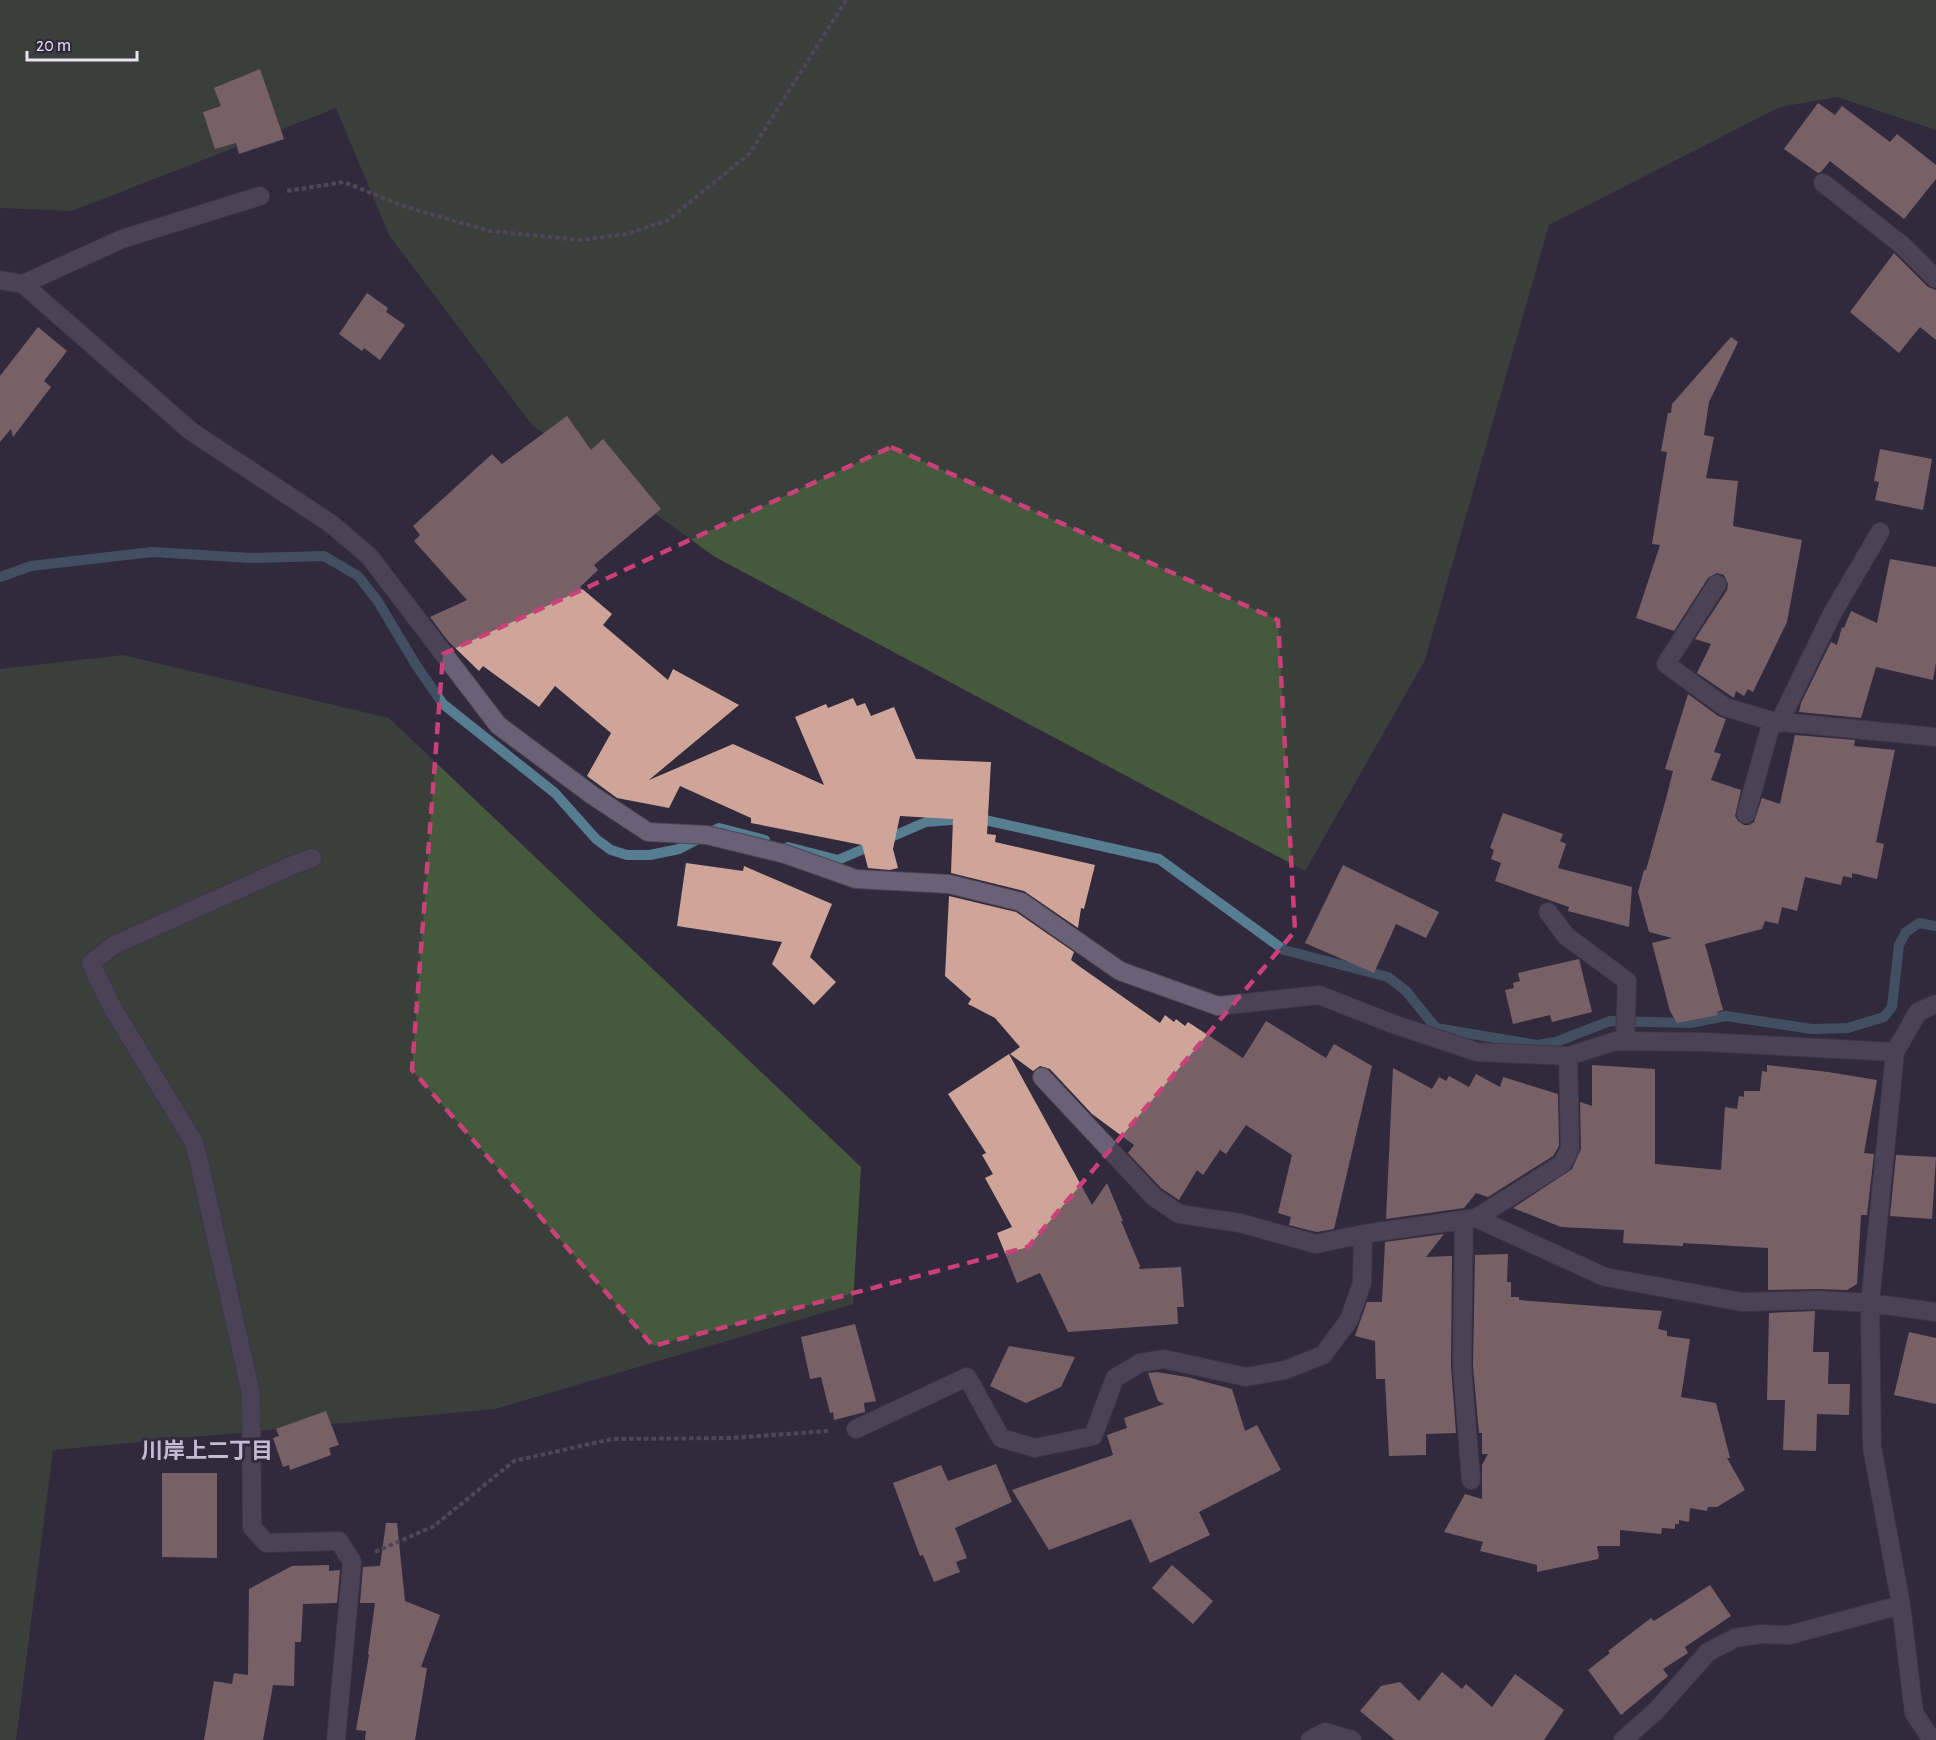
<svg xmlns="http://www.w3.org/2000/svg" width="1936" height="1740" font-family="'Alegreya Sans','Noto Sans JP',sans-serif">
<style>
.forest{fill:#45593c}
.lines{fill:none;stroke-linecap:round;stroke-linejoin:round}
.stream{stroke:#577d91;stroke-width:10}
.building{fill:#cfa59a}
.minor-casing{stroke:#4b4454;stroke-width:20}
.path{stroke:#726b7c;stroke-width:4;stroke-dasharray:4.5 3;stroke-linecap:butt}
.minor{stroke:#6a6177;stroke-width:18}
.marked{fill:none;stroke:#ca4179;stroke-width:4.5;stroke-dasharray:12 8;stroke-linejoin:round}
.labels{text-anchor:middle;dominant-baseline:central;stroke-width:6;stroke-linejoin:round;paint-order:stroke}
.neighbourhood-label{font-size:22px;font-weight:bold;fill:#c4bad2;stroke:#31293c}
</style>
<rect width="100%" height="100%" fill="#31293c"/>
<path class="forest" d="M 0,0 L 1936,0 L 1936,130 L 1837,97 L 1780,107 L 1549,225 L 1425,660 L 1305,871 L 715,557 L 532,425 L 389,235 L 336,108 L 72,211 L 0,208 Z
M 123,655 L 389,718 L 861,1167 L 853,1304 L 495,1409 L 53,1450 L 16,1740 L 0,1740 L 0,669 Z"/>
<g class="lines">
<path class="stream" d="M 0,577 L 31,566 L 152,552 L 250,558 L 324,556 L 358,576 L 377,600 L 416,665 L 443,704 L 555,793 L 596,839 L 611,850 L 627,855 L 650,855 L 679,849 L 719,828 L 765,840
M 788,847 L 838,860 L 926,822 L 976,818 L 1159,859 L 1284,950 L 1388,977 L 1406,991 L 1436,1028 L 1537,1045 L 1556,1042 L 1610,1021 L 1690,1023 L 1726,1016 L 1812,1029 L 1848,1028 L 1884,1017 L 1892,1007 L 1899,945 L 1906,932 L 1919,923 L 1936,926"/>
</g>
<path class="building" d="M 260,69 L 284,139 L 239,154 L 236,143 L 215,149 L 203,112 L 221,106 L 214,88 Z
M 1818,103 L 1835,115 L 1842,106 L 1890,142 L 1897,134 L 1936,165 L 1936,179 L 1904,219 L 1830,161 L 1821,172 L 1818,173 L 1784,149 Z
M 1894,253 L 1928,287 L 1936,290 L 1936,340 L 1920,327 L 1899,353 L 1850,312 Z
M 367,293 L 388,308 L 386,312 L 405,325 L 380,360 L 364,348 L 362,351 L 339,334 Z
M 38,327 L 67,351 L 44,381 L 51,387 L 13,437 L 11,429 L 0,442 L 0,376 Z
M 1731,337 L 1738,342 L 1709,402 L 1704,435 L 1714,437 L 1706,478 L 1738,481 L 1733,526 L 1802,540 L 1787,622 L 1753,692 L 1748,689 L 1744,696 L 1736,691 L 1734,698 L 1697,673 L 1711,644 L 1695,639 L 1727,590 L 1728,584 L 1724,575 L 1717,573 L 1708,578 L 1674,631 L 1636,618 L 1660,545 L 1652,544 L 1667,452 L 1661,451 L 1668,413 L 1671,413 L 1672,404 Z
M 567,416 L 591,450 L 603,439 L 661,509 L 594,565 L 598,570 L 580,587 L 612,614 L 603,625 L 668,680 L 673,669 L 739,705 L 649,780 L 733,744 L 824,785 L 795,717 L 826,704 L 828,708 L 853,698 L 857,706 L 865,703 L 871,716 L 894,707 L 916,759 L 991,762 L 987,834 L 996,835 L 995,842 L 1095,865 L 1084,909 L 1081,908 L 1078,928 L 1024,891 L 951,873 L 953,819 L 900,816 L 893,849 L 898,868 L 890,870 L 868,868 L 862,845 L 751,823 L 751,818 L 680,786 L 669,808 L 617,798 L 587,776 L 611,733 L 555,686 L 539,707 L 483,666 L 479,671 L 448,641 L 430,617 L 467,600 L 414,541 L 420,535 L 413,526 L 492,454 L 502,464 Z
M 1880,449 L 1932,459 L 1923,510 L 1875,500 L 1879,482 L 1874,481 Z
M 1890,559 L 1936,567 L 1936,663 L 1933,680 L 1876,667 L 1861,718 L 1799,712 L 1801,703 L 1831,642 L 1837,645 L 1842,627 L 1844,628 L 1851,611 L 1877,623 Z
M 1688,694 L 1718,716 L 1726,719 L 1714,752 L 1721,754 L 1711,780 L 1741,790 L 1735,816 L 1738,821 L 1744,825 L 1749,825 L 1754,822 L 1762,798 L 1780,804 L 1795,735 L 1855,740 L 1854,746 L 1895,750 L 1876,842 L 1884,844 L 1877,879 L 1852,873 L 1852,878 L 1843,876 L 1841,885 L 1805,877 L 1797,911 L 1782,907 L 1778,924 L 1765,921 L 1762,929 L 1705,944 L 1723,1010 L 1717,1012 L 1718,1015 L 1677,1023 L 1670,1011 L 1652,943 L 1672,938 L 1649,932 L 1638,892 L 1644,870 L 1646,870 L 1667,795 L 1673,771 L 1665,769 Z
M 1503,813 L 1563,834 L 1560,841 L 1566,844 L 1558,868 L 1632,887 L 1629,927 L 1568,911 L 1569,907 L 1495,881 L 1501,863 L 1491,859 L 1494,850 L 1490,848 Z
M 686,863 L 743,871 L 744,866 L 832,904 L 810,957 L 836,982 L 814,1005 L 772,964 L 782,942 L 677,926 Z
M 1343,865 L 1439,912 L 1426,938 L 1396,924 L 1374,973 L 1305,943 Z
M 949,896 L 1016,912 L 1074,952 L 1071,960 L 1079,966 L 1160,1023 L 1165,1015 L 1174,1022 L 1176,1019 L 1185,1026 L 1188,1022 L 1243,1058 L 1266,1021 L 1326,1058 L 1334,1044 L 1372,1066 L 1334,1229 L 1317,1232 L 1308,1230 L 1289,1225 L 1291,1217 L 1278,1213 L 1292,1155 L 1246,1125 L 1226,1154 L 1220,1150 L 1203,1175 L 1197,1170 L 1179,1200 L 1161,1188 L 1128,1153 L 1134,1145 L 1092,1114 L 1050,1069 L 1040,1066 L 1033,1071 L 1010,1054 L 1020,1047 L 995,1018 L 968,1004 L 971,999 L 945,976 Z
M 1579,959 L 1592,1012 L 1552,1022 L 1550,1015 L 1513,1024 L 1505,990 L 1514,988 L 1513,983 L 1520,981 L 1518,973 Z
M 1009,1054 L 1092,1205 L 1107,1183 L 1123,1221 L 1121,1221 L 1140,1266 L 1139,1269 L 1181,1267 L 1184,1307 L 1177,1307 L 1178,1324 L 1068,1332 L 1040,1273 L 1017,1283 L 997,1233 L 1012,1227 L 985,1178 L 993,1174 L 982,1155 L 986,1153 L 948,1094 Z
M 1592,1065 L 1655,1069 L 1655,1164 L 1721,1170 L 1725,1107 L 1737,1109 L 1739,1096 L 1744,1097 L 1744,1091 L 1760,1091 L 1762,1071 L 1767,1072 L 1767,1065 L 1828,1072 L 1877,1080 L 1864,1153 L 1874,1154 L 1867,1215 L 1861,1215 L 1857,1284 L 1847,1290 L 1818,1289 L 1768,1290 L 1768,1248 L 1683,1243 L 1683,1246 L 1623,1243 L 1624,1230 L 1561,1227 L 1513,1208 L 1572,1169 L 1581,1149 L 1580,1102 L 1592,1106 Z
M 1393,1068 L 1432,1089 L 1439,1077 L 1446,1081 L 1449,1076 L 1469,1087 L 1476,1074 L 1500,1087 L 1503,1077 L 1558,1094 L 1559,1146 L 1553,1156 L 1488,1197 L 1476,1193 L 1464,1208 L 1386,1219 Z
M 1896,1155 L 1936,1157 L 1932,1219 L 1890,1216 Z
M 1444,1234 L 1426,1257 L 1452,1256 L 1451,1366 L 1456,1433 L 1426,1434 L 1426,1455 L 1389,1456 L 1385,1379 L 1376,1379 L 1375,1341 L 1355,1336 L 1367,1302 L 1382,1302 L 1385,1242 Z
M 1508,1254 L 1507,1282 L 1511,1282 L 1511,1297 L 1519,1297 L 1519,1300 L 1662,1311 L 1658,1329 L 1667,1331 L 1667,1336 L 1690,1339 L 1681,1397 L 1716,1403 L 1730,1458 L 1727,1458 L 1745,1490 L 1717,1507 L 1708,1507 L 1707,1511 L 1690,1508 L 1689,1522 L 1679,1520 L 1679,1524 L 1675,1524 L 1675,1529 L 1662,1528 L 1661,1534 L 1620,1530 L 1620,1546 L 1597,1546 L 1599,1556 L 1598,1559 L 1537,1572 L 1537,1565 L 1480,1551 L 1483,1542 L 1444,1532 L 1465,1494 L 1482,1499 L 1482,1465 L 1488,1454 L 1482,1454 L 1482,1433 L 1479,1433 L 1473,1366 L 1475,1255 Z
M 1815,1311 L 1813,1352 L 1829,1352 L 1828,1384 L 1850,1384 L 1849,1415 L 1817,1414 L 1816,1451 L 1783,1450 L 1785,1400 L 1767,1400 L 1769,1313 Z
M 855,1324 L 876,1401 L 864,1403 L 865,1412 L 834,1420 L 833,1412 L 830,1413 L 821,1377 L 810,1379 L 801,1337 Z
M 1909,1332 L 1936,1338 L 1936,1404 L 1894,1395 Z
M 1009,1346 L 1075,1357 L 1061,1387 L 1026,1403 L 990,1386 Z
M 1157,1372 L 1187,1377 L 1232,1389 L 1245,1431 L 1257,1425 L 1281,1470 L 1199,1512 L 1210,1535 L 1150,1563 L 1131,1519 L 1049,1550 L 1012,1490 L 1113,1455 L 1107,1435 L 1127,1428 L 1124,1418 L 1164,1404 L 1158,1401 L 1148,1373 Z
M 326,1411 L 339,1445 L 329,1448 L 331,1455 L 290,1470 L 289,1465 L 283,1467 L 273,1438 L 279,1436 L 276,1429 Z
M 996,1464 L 1012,1502 L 955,1528 L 967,1558 L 956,1562 L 960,1572 L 934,1582 L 923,1555 L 920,1556 L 893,1483 L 941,1465 L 948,1481 Z
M 162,1473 L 217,1473 L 217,1558 L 162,1557 Z
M 386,1523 L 397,1523 L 405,1601 L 440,1615 L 421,1667 L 427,1668 L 415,1740 L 365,1740 L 366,1731 L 356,1730 L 369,1655 L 368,1654 L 375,1603 L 360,1603 L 363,1567 L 380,1566 Z
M 329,1565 L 329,1571 L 340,1570 L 337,1603 L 303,1604 L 301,1642 L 295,1642 L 294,1686 L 273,1685 L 263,1740 L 204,1740 L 214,1681 L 232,1684 L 234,1673 L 248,1675 L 249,1589 L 292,1566 Z
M 1172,1565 L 1213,1601 L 1193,1624 L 1152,1588 Z
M 1710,1585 L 1731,1616 L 1685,1647 L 1688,1653 L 1663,1669 L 1668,1676 L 1621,1715 L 1588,1670 L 1610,1653 L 1608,1651 L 1651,1618 L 1654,1621 Z
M 1442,1672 L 1462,1689 L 1466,1684 L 1492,1707 L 1515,1674 L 1564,1710 L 1544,1740 L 1395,1740 L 1360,1711 L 1381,1686 L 1400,1682 L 1419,1701 Z"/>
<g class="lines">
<defs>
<path id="minor" d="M 1823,183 L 1902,245 L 1936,279
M 0,280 L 23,284 L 192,432 L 330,523 L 369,556 L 498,725 L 592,795 L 648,832 L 707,835 L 785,854 L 856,879 L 949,884 L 1021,902 L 1120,971 L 1218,1006 L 1319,995 L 1393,1024 L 1477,1052 L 1568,1056 L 1616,1041 L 1704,1042 L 1895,1052
M 23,284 L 122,239 L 260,196
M 1717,584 L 1666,664 L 1725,707 L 1772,721 L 1936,737
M 1779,723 L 1832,614 L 1880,532
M 1746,814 L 1772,721
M 312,858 L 293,865 L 114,945 L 91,963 L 112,1007 L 195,1144 L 251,1394 L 252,1527 L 266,1543 L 339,1541 L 352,1562 L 336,1740
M 1548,912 L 1566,936 L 1627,981 L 1625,1041
M 1042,1077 L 1154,1197 L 1179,1214 L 1240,1223 L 1316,1244 L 1363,1234
M 1476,1218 L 1605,1277 L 1742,1302 L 1818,1300 L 1870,1303 L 1936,1312
M 1464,1220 L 1462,1366 L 1471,1480
M 856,1429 L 967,1377 L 1001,1438 L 1035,1448 L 1093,1436 L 1115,1378 L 1140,1363 L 1164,1359 L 1246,1377 L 1285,1370 L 1323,1355 L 1349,1320 L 1362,1283 L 1363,1234 L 1476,1218 L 1562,1164 L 1570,1149 L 1568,1056
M 1310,1740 L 1325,1732 L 1352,1740
M 1623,1740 L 1656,1711 L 1708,1652 L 1735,1638 L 1761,1634 L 1789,1635 L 1901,1605
M 1932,1740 L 1914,1713 L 1901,1605 L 1872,1447 L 1870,1303 L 1895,1052 L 1918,1012 L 1936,1004"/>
</defs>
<use href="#minor" class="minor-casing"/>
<path class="path" d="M 287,191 L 344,182 L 403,206 L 490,231 L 580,240 L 628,234 L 668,220 L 750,153 L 846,0
M 375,1552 L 434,1526 L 514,1461 L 612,1439 L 731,1438 L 828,1431"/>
<use href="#minor" class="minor"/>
</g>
<path d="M0 0H1936V1740H0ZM 891,447 L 1278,620 L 1295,931 L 1028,1247 L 653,1346 L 412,1070 L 443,654 Z" fill="#31293c" fill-opacity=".55" fill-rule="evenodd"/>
<path class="marked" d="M 891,447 L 1278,620 L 1295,931 L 1028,1247 L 653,1346 L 412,1070 L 443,654 Z"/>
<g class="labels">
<g class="neighbourhood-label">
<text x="207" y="1451">川岸上二丁目</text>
</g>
</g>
<path d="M27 51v9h110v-9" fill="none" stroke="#e8e3f0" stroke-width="3"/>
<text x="36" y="51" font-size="18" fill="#e8e3f0" stroke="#31293c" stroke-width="4.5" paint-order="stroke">20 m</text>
</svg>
